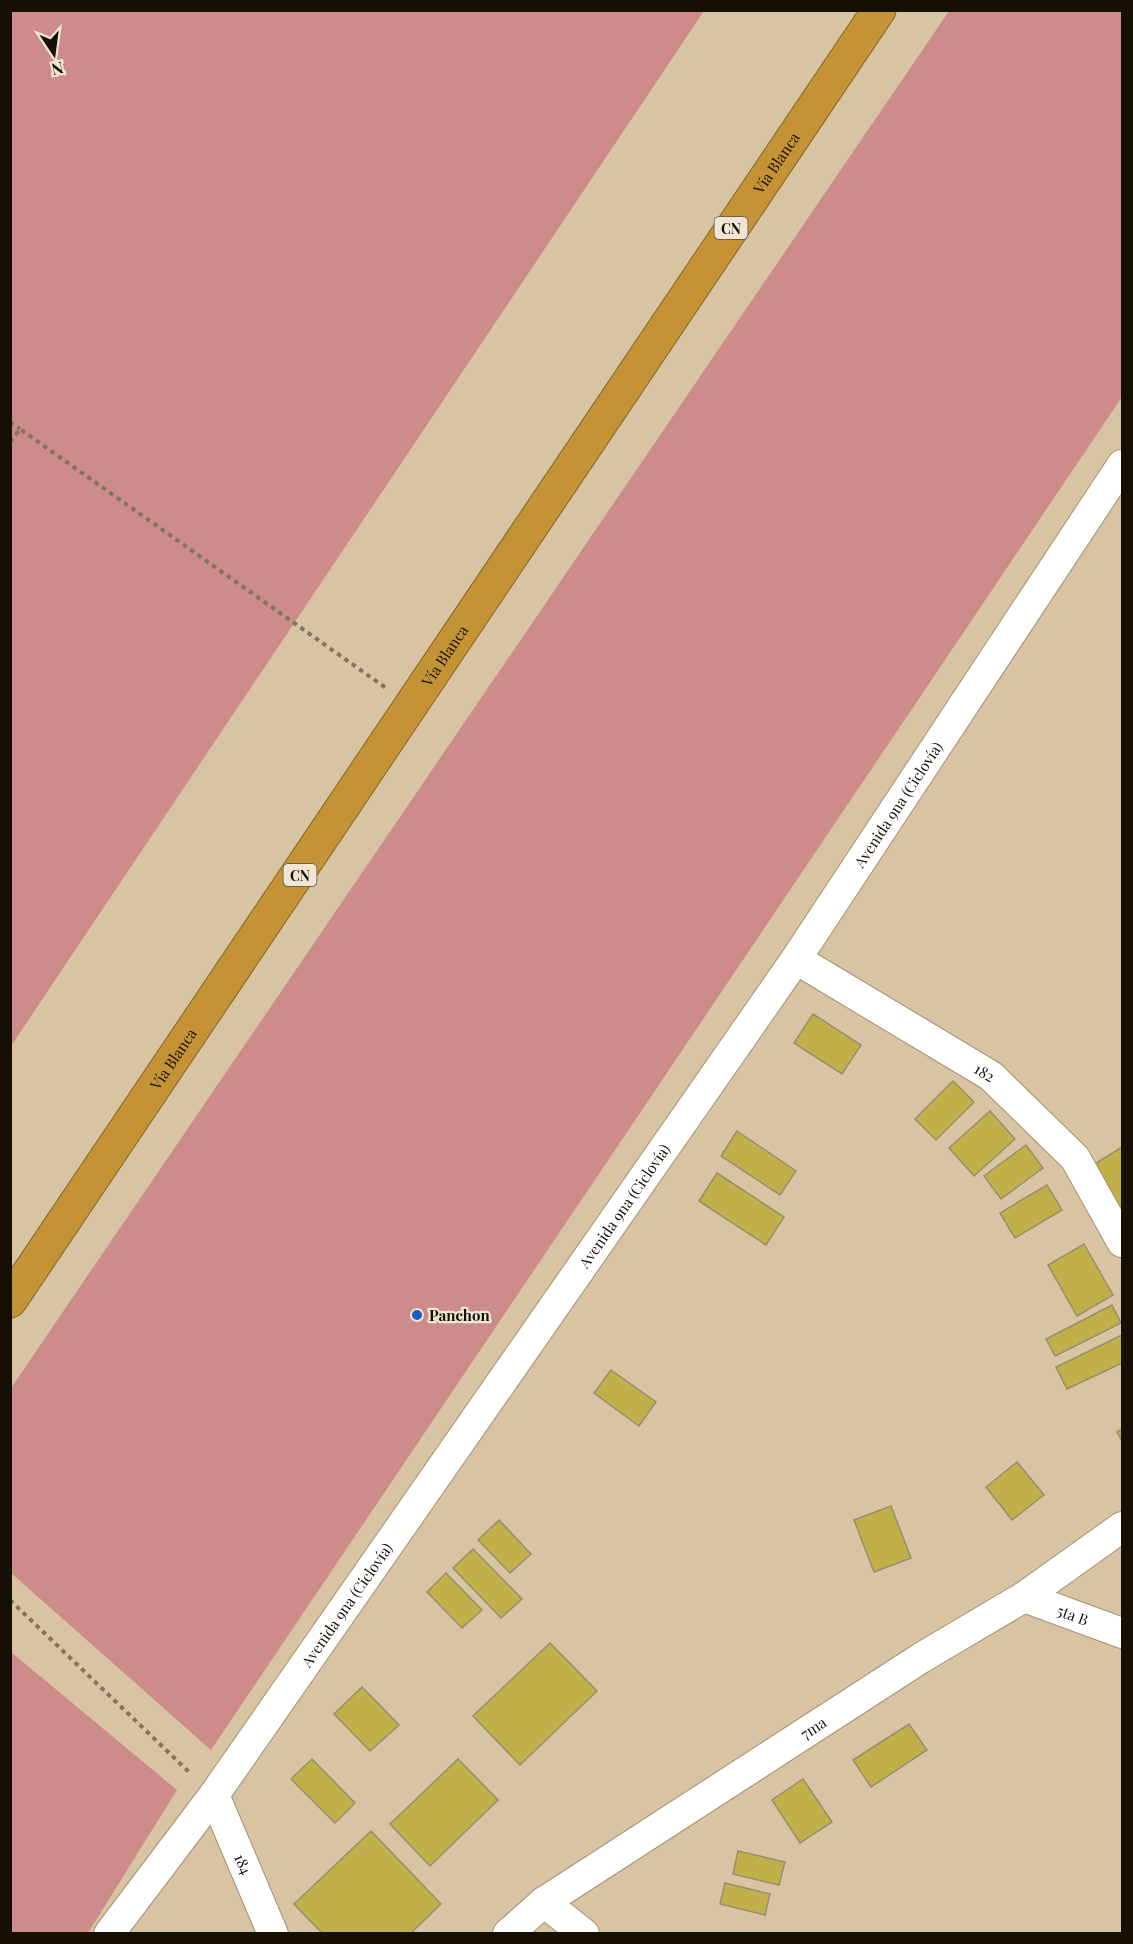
<svg xmlns="http://www.w3.org/2000/svg" width="1133" height="1944" font-family="'Playfair Display',serif">
<style>
.green{fill:#cd8c8b}
.building{fill:#c1b04a;stroke:#958f6c;stroke-width:1.5}
.lines{fill:none;stroke-linecap:round;stroke-linejoin:round}
.street-casing{stroke:#a49171;stroke-width:32}
.highway-casing{stroke:#866524;stroke-width:35}
.path{stroke:#82745d;stroke-width:4;stroke-dasharray:4.5 4.5;stroke-linecap:butt}
.street{stroke:#fff;stroke-width:30}
.highway{stroke:#c39336;stroke-width:33}
.poi-dot{fill:#1b5cc8;stroke:#f1e6d5;stroke-width:2}
.labels{text-anchor:middle;dominant-baseline:central;stroke-width:4.5;stroke-linejoin:round;paint-order:stroke}
.shield{fill:#f1e6d5;stroke:#585043;stroke-width:1.5}
.shield-label{font-size:14px;font-weight:bold;fill:#160f04}
.street-label{font-size:15px;fill:#160f04;stroke:#f1e6d5}
.poi-label{font-size:15px;font-weight:bold;fill:#160f04;stroke:#f1e6d5;text-anchor:start}
</style>
<rect width="100%" height="100%" fill="#d8c4a3"/>
<path class="green" d="M 11,10 L 704,11 L 11,1046 L 10,11 Z
M 949,11 L 1122,11 L 1122,397 L 211,1750 L 11,1573 L 11,1388 Z
M 11,1652 L 177,1790 L 88,1933 L 11,1933 Z"/>
<path class="building" d="M 813,1014 L 861,1045 L 842,1074 L 794,1043 Z
M 953,1081 L 974,1102 L 936,1140 L 915,1119 Z
M 990,1111 L 1015,1139 L 974,1176 L 949,1148 Z
M 737,1131 L 796,1171 L 780,1195 L 721,1156 Z
M 1026,1145 L 1043,1168 L 1001,1199 L 984,1176 Z
M 1122,1147 L 1122,1208 L 1121,1209 L 1093,1165 Z
M 717,1173 L 784,1217 L 766,1245 L 699,1201 Z
M 1047,1185 L 1062,1210 L 1015,1238 L 1000,1213 Z
M 1084,1244 L 1113,1295 L 1077,1316 L 1048,1265 Z
M 1112,1305 L 1121,1323 L 1055,1356 L 1046,1339 Z
M 1122,1335 L 1122,1363 L 1067,1389 L 1056,1367 Z
M 611,1370 L 656,1402 L 639,1426 L 594,1393 Z
M 1122,1429 L 1122,1441 L 1117,1432 Z
M 1017,1462 L 1044,1495 L 1012,1520 L 986,1487 Z
M 891,1506 L 911,1558 L 874,1572 L 854,1520 Z
M 499,1520 L 531,1554 L 510,1573 L 478,1540 Z
M 473,1549 L 522,1599 L 501,1618 L 453,1568 Z
M 446,1573 L 482,1610 L 462,1628 L 427,1592 Z
M 550,1643 L 597,1691 L 520,1765 L 473,1716 Z
M 362,1687 L 399,1725 L 370,1751 L 334,1714 Z
M 909,1724 L 927,1750 L 871,1787 L 853,1760 Z
M 312,1759 L 355,1803 L 335,1823 L 291,1779 Z
M 458,1759 L 498,1800 L 430,1866 L 390,1824 Z
M 803,1779 L 832,1822 L 800,1843 L 772,1800 Z
M 371,1831 L 441,1904 L 410,1934 L 323,1934 L 294,1904 Z
M 738,1851 L 785,1862 L 779,1885 L 733,1874 Z
M 725,1883 L 770,1894 L 765,1915 L 720,1904 Z"/>
<g class="lines">
<defs>
<g id="street">
<path id="s1" d="M 796,959 L 991,1076 L 1075,1158 L 1122,1242"/>
<path id="s2" d="M 1024,1597 L 1122,1633"/>
<path id="s3" d="M 214,1795 L 273,1934"/>
<path d="M 544,1902 L 584,1934"/>
<path id="s4" d="M 109,1934 L 214,1795 L 796,959 L 1122,465"/>
<path id="s5" d="M 508,1934 L 544,1902 L 921,1658 L 1024,1597 L 1122,1527"/>
</g>
<g id="highway">
<path id="s6" d="M 10,1301 L 879,10"/>
</g>
</defs>
<use href="#street" class="street-casing"/>
<use href="#highway" class="highway-casing"/>
<path class="path" d="M 10,422 L 20,429
M 10,442 L 20,429 L 386,688
M 10,1600 L 191,1774"/>
<use href="#street" class="street"/>
<use href="#highway" class="highway"/>
</g>
<circle class="poi-dot" cx="417" cy="1315" r="6"/>
<g class="labels">
<g class="shield">
<rect x="714.5" y="217" width="33" height="22" rx="4.5"/>
<rect x="283.5" y="864" width="33" height="22" rx="4.5"/>
</g>
<g class="shield-label">
<text x="731" y="228">CN</text>
<text x="300" y="875">CN</text>
</g>
<g class="street-label">
<text stroke="none"><textPath href="#s6" startOffset="1372">Vía Blanca</textPath></text>
<text stroke="none"><textPath href="#s6" startOffset="778">Vía Blanca</textPath></text>
<text stroke="none"><textPath href="#s4" startOffset="1378">Avenida 9na (Ciclovía)</textPath></text>
<text stroke="none"><textPath href="#s6" startOffset="292">Vía Blanca</textPath></text>
<text stroke="none"><textPath href="#s1" startOffset="220">182</textPath></text>
<text stroke="none"><textPath href="#s4" startOffset="892">Avenida 9na (Ciclovía)</textPath></text>
<text stroke="none"><textPath href="#s4" startOffset="406">Avenida 9na (Ciclovía)</textPath></text>
<text stroke="none"><textPath href="#s2" startOffset="52">5ta B</textPath></text>
<text stroke="none"><textPath href="#s5" startOffset="369">7ma</textPath></text>
<text stroke="none"><textPath href="#s3" startOffset="75">184</textPath></text>
</g>
<g class="poi-label">
<text x="429" y="1315">Panchon</text>
</g>
</g>
<rect width="1133" height="1944" fill="none" stroke="#160f04" stroke-width="24"/>
<g transform="translate(54 54) rotate(167)" stroke="#f1e6d5" stroke-width="4.5" paint-order="stroke">
<path d="M0-4.5L10 22L0 15L-10 22Z" fill="#160f04"/>
<text y="-9" font-size="16" font-weight="bold" text-anchor="middle" fill="#160f04">N</text>
</g>
</svg>
